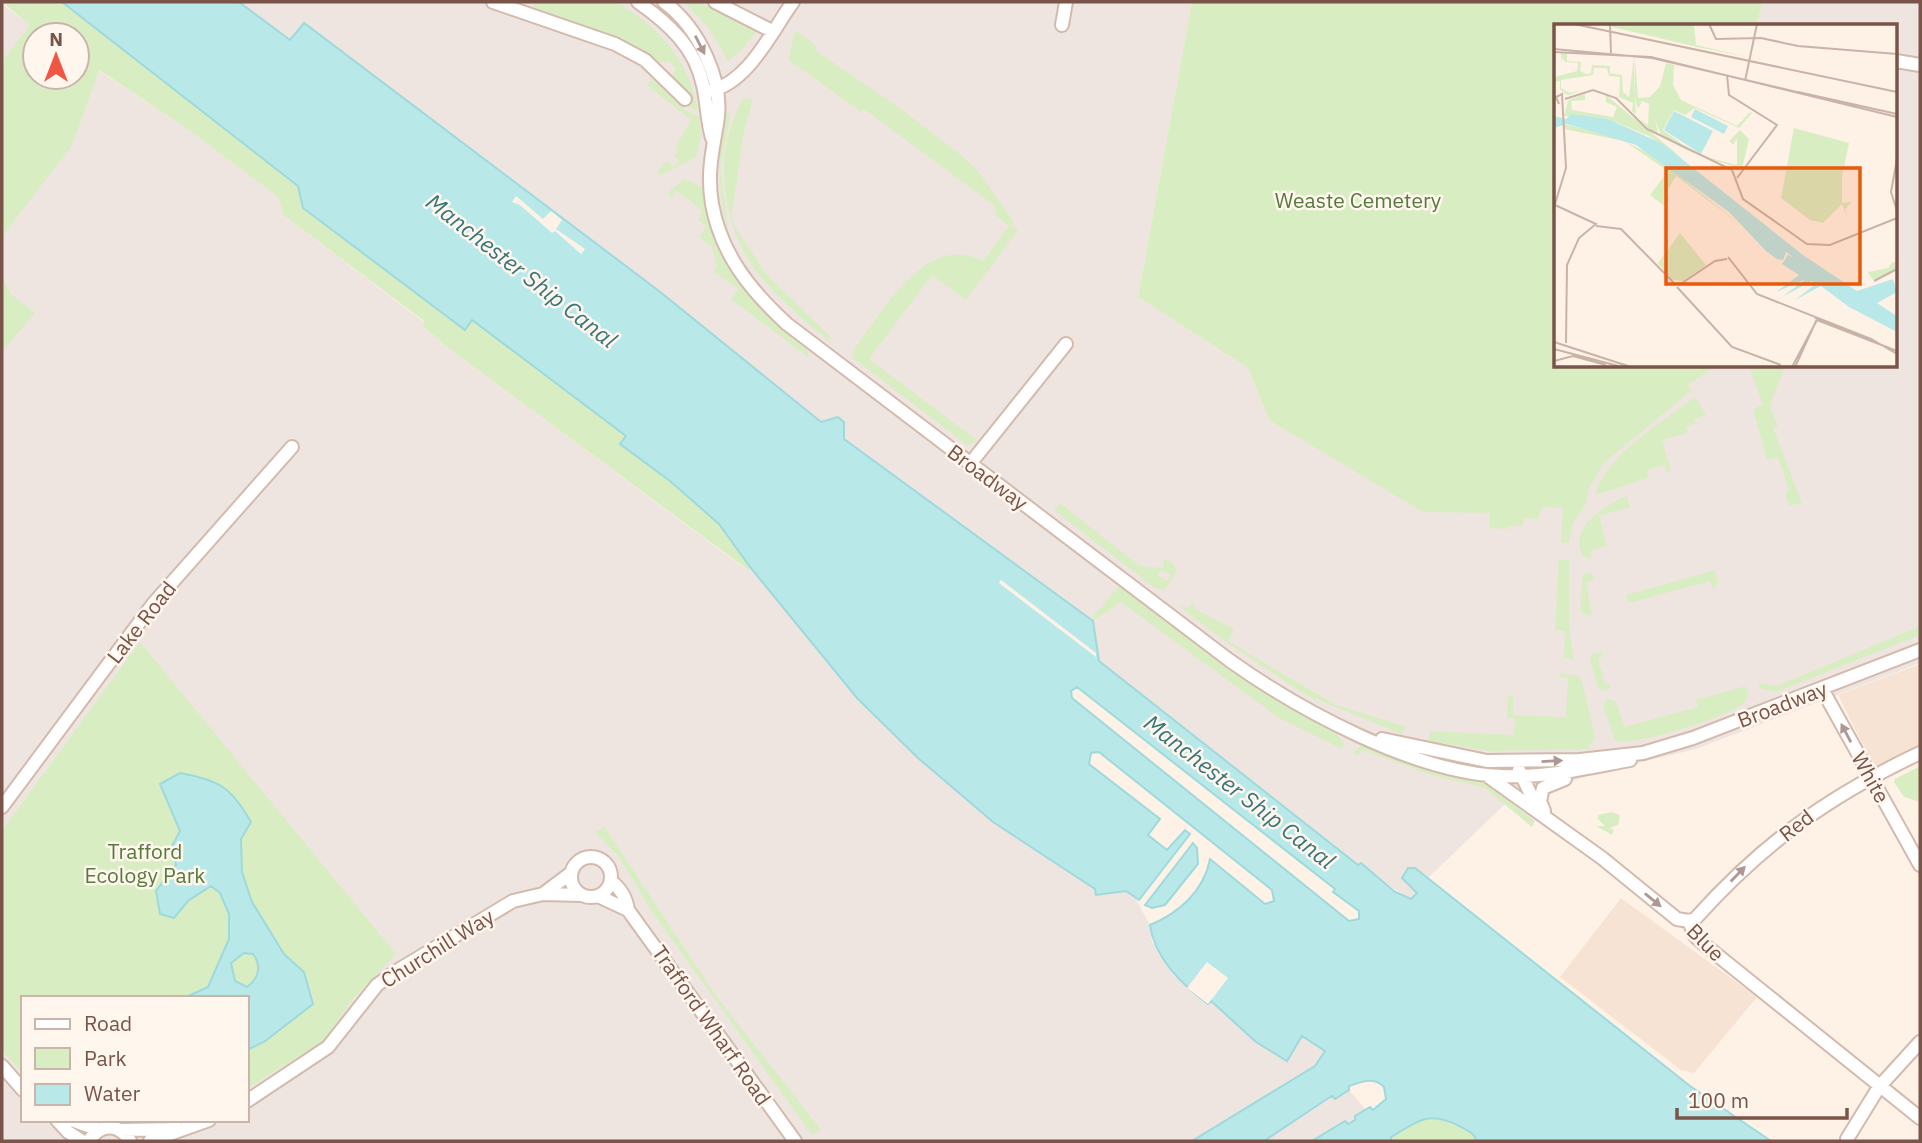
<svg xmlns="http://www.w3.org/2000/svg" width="1922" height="1143" font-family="'IBM Plex Sans',sans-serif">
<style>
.residential{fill:#f6e3d4}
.industrial{fill:#eee5e0}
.green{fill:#d9edc3;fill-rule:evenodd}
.water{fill:#b9e8e9;stroke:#9ed9dc;stroke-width:2;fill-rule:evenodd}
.pier{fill:#fef2e6}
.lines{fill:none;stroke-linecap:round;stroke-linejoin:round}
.minor-casing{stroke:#d4baad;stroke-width:16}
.minor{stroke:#fff;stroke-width:12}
.oneway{fill:#af9891}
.labels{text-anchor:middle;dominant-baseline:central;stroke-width:5;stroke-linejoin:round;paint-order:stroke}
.park-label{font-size:21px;fill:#567a3c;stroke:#fff6ee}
.street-label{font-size:21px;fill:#7a5448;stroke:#fff6ee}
.water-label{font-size:23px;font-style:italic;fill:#387579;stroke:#fff6ee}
.inset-road{fill:none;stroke:#c9b3a7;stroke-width:2}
.view{fill:#e8590c;fill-opacity:0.15;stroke:#e8590c;stroke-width:3.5}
.inset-edge{fill:none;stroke:#7a5448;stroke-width:3.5}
</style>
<rect width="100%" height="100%" fill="#fef2e6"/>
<path class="residential" d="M 1920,664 L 1920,749 L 1875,769 L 1838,695 Z
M 1621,898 L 1757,997 L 1694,1073 L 1681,1070 L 1560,977 Z"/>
<path class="industrial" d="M 239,2 L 1192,2 L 1138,297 L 1248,368 L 1269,420 L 1687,385 L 1716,366 L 1896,366 L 1896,26 L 1757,26 L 1762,2 L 1920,2 L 1920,663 L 1696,749 L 1596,773 L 1504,805 L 1427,879 L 1415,868 L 1408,868 L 1402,878 L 1417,893 L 1414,898 L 1408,898 L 1374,876 L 1361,863 L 1358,865 L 1099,661 L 1003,558 L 844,439 L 844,421 L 838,417 L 821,422 L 659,291 L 304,23 L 290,41 Z
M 2,4 L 31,25 L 35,35 L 35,77 L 77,77 L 77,56 L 190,131 L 278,197 L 283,215 L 424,322 L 424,327 L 447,347 L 747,570 L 750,567 L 857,699 L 918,758 L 993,822 L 1095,889 L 1097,895 L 1126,891 L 1134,896 L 1150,925 L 1152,942 L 1187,988 L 1208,1003 L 1210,1000 L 1256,1042 L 1287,1061 L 1302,1035 L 1325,1051 L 1315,1066 L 1192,1141 L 2,1141 L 2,1051 L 23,1074 L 23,1120 L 247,1120 L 247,1089 L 325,1040 L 354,998 L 395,954 L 140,643 L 2,830 Z
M 1349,1090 L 1366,1110 L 1355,1116 L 1355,1120 L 1348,1125 L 1345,1121 L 1312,1141 L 1264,1141 L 1324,1101 L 1333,1096 L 1335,1099 Z"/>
<path class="green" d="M 2,2 L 62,2 L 298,186 L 304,208 L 464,329 L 472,320 L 626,436 L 620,445 L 670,481 L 719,524 L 750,567 L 748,570 L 447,347 L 424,327 L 424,321 L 283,215 L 278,197 L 190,131 L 99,70 L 72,145 L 2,237 L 2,61 L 30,25 ZM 35,35 L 77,35 L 77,77 L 35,77 Z
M 531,2 C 557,2 587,0 612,2 C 620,3 629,10 636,15 C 671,40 690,69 698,111 L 685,105 L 691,98 L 673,76 L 676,68 L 669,61 L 655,63 L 645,53 L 618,39 L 536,9 Z
M 700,2 L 756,32 L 741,51 L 728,61 L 710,30 L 685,3 Z
M 1192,2 L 1762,2 L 1757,26 L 1556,26 L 1556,366 L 1716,366 L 1688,385 L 1692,390 L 1604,463 L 1589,488 L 1586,503 L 1572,525 L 1569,543 L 1561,542 L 1563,508 L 1542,507 L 1538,519 L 1524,518 L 1523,526 L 1509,526 L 1508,529 L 1489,528 L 1490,513 L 1423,512 L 1269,420 L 1248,368 L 1138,297 Z
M 795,30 L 817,46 L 815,50 L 901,109 L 961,155 L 978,171 L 1013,221 L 1011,225 L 1018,230 L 966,300 L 932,275 L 869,359 L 978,441 L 967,445 L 853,358 L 853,351 C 883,312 925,231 983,261 L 1009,226 L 996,216 L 995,206 L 864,109 L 861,112 L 789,60 Z
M 651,79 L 687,111 L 700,117 L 701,137 L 696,157 L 661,175 L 657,172 L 666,161 L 674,167 L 679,160 L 674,156 L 679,149 L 676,146 L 691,120 L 647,85 Z
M 744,98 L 753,99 L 743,135 L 732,214 L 733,223 L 766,274 L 830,336 L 829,341 C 771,294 727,255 724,175 C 723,149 730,119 744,98 Z
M 731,113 L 720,168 L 729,235 C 716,194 719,157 722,114 Z
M 684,179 L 703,187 C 711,265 749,301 807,349 L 809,358 L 731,299 L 738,289 L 714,272 L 717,267 L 712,247 L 699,237 L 707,226 L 698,220 L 703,211 L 677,191 L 670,200 L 669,188 L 672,189 Z
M 2,277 L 10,293 L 35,313 L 2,352 Z
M 1749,366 L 1785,366 L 1770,406 L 1778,426 L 1773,428 L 1802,503 L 1789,506 L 1785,492 L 1789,490 L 1778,457 L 1767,460 L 1753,409 L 1763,405 Z
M 1695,397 L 1706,415 L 1694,419 L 1695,424 L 1686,426 L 1688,433 L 1662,440 L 1671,472 L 1667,473 L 1665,465 L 1647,470 L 1648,478 L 1595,495 C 1605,455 1664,421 1695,397 Z
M 1627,496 L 1630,507 L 1599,516 L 1607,546 L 1590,551 L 1592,559 L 1584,557 C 1565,530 1607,503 1627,496 Z
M 1060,503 L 1140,566 L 1163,568 L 1164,559 L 1172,562 L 1176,569 L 1174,576 L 1161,570 L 1157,575 L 1167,581 L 1171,575 L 1174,577 L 1164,590 L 1155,588 L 1054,510 Z
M 1559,560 L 1569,560 L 1569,627 L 1574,660 L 1564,658 L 1565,631 L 1555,630 Z
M 1715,570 L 1718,583 L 1713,589 L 1710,581 L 1629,603 L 1626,595 Z
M 1592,572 L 1594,580 L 1586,582 L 1592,615 L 1587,616 L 1580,610 L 1583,574 Z
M 1119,586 L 1257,687 L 1335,731 L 1344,744 L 1342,749 L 1279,718 L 1121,602 L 1093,621 L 1093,616 Z
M 1193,602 L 1195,609 L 1234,629 L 1228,641 L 1336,705 L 1407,727 L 1401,734 L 1304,694 L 1226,642 L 1179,606 L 1188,608 Z
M 1920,626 L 1920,635 L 1776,692 L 1760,688 L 1758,683 L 1777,686 Z
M 140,642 L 396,954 L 354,998 L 325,1040 L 247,1089 L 247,998 L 23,998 L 23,1074 L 2,1051 L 2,830 Z
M 1602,652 L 1603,656 L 1598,658 L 1605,685 L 1611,684 L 1610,689 L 1602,691 L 1598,688 L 1590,660 L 1592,654 Z
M 1561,673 L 1581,677 L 1595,737 L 1588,749 L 1489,751 L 1429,741 L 1430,731 L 1514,735 L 1515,719 L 1507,718 L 1508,696 L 1513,696 L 1513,715 L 1566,717 L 1568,678 L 1558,677 Z
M 1746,686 L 1748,696 C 1748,697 1743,704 1742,705 C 1728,716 1627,749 1615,740 L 1603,706 L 1607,699 L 1616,701 L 1624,727 L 1698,707 L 1696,700 Z
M 1363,744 L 1409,761 L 1486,780 L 1499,788 L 1497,791 L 1535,821 L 1532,827 L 1485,788 L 1431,775 L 1363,750 L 1358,755 L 1353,753 Z
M 1920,766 L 1920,802 L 1904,797 L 1894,782 L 1895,779 Z
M 1611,812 L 1620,815 L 1618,825 L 1610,828 L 1614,830 L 1612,835 L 1596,826 L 1605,826 L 1598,819 L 1598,815 Z
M 604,826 L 715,994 L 821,1130 L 812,1135 L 653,913 L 619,857 L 595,832 Z
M 1435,1117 L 1474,1134 L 1477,1141 L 1391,1141 L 1391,1137 L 1422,1119 Z"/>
<path class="water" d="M 62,2 L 239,2 L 290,40 L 304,23 L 659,291 L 821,422 L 838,417 L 844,422 L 844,439 L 1093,621 L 1099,661 L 1358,865 L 1361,863 L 1395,892 L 1411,899 L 1417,893 L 1402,878 L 1408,868 L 1415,868 L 1690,1086 L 1771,1141 L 1477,1141 C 1474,1133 1469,1131 1461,1127 C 1429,1110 1420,1120 1391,1137 L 1391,1141 L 1312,1141 L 1345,1121 L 1348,1124 L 1355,1120 L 1355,1116 L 1370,1107 L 1373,1110 L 1386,1099 L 1384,1087 C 1374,1076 1361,1082 1349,1086 L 1349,1090 L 1335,1099 L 1332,1096 L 1324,1101 L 1264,1141 L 1192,1141 L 1315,1066 L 1325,1051 L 1302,1036 L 1287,1061 L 1256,1042 L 1211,1001 L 1208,1004 C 1182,985 1154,957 1150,925 C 1179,913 1204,891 1210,859 L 1265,904 L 1274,901 L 1272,890 L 1099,752 L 1091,753 L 1089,764 L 1160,819 L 1148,835 L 1167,850 L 1185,830 L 1190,834 L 1139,900 L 1126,891 L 1096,895 L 1095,889 L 993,822 L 918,758 L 857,698 L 750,567 L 719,524 L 670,481 L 620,444 L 626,436 L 472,320 L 465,330 L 303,208 L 298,186 ZM 1077,687 L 1335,889 L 1333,892 L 1359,911 L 1359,919 L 1349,921 L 1072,698 L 1071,691 Z
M 180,773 C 219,780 231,787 251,822 L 241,839 L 242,872 L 252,902 L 284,954 L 304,972 L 313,1004 L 264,1042 L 247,1050 L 247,998 L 184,998 L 208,987 L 229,939 L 229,914 L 220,893 L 211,886 L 188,901 L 174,918 L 160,914 L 156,891 L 176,865 L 172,846 L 180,831 L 160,784 ZM 244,953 L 253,954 C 262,966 259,978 247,987 L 235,981 L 231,963 Z
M 1193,843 L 1197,848 L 1198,864 L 1165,905 L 1152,908 L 1145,905 Z"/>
<path class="pier" d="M 516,196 L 543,219 L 551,211 L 562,220 L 556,229 L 585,249 L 581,254 L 555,231 L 552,233 L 520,205 L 512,202 Z
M 1001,580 L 1096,653 L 1096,657 L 999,583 Z
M 1207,962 L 1228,978 L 1208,1004 L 1187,988 Z"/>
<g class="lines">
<defs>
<path id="minor" d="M 493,2 L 615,44 L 645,60 L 685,99
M 638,2 C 668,23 695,47 703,85 C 707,103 707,121 712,138
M 664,2 C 698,27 725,81 717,124 C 712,153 707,174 712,204 C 721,254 750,290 787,324 L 1229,660 C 1299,710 1415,773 1502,776 C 1546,778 1587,768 1630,760
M 715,2 L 772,31
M 1062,25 L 1066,2
M 1896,61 L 1920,65
M 710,91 C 749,82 771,32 793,2
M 970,464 L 1066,344
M 1822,689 L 1920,865
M 1382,739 L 1487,761 L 1580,760 L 1643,753 L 1693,738 L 1920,650
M 1519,770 L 1534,801 L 1543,811
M 1489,777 L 1602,858 L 1677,919 L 1689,921
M 2,807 L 153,604 L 292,447
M 1544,811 L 1540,801 L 1543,788 L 1565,779
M571 877a20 20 0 1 1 40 0a20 20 0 1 1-40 0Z
M 611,881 C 621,889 626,897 628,910 L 795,1141
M 543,894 L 571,873
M 598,896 L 628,910
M 1689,921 L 1695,936 L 1706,946 L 1920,1118
M 1689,921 L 1695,919 C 1763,843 1829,796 1920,753
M 2,1066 L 23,1090
M 247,1101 L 328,1047 L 377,985 L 395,972 L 513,901 L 543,894 L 582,895
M 57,1120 L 68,1132 L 82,1141
M 72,1120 L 99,1130
M 120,1130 L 179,1129
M 1847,1139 L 1879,1087 L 1920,1042
M 89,1141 C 100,1123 119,1123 130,1141
M 150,1141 L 209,1120"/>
</defs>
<use href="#minor" class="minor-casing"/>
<use href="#minor" class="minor"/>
</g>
<defs><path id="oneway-solid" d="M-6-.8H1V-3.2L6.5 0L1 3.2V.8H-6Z" transform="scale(1.75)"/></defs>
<g class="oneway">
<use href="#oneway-solid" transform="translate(700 45) rotate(63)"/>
<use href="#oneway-solid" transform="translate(1846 733) rotate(-118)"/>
<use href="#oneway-solid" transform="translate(1552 761) rotate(-3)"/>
<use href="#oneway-solid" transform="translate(1738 874) rotate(-46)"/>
<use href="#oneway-solid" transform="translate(1653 900) rotate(39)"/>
</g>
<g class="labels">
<g class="park-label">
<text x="1358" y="200">Weaste Cemetery</text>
<text x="145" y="851">Trafford<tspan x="145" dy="24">Ecology Park</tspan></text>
</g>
<g class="street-label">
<text transform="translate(988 477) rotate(37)">Broadway</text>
<text transform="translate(141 622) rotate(-52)">Lake Road</text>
<text transform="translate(1782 704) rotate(-21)">Broadway</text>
<text transform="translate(1871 777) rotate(61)">White</text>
<text transform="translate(1796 825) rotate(-38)">Red</text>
<text transform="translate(1706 942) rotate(45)">Blue</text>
<text transform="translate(437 948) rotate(-32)">Churchill Way</text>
<text transform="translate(712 1025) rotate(55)">Trafford Wharf Road</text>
</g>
<g class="water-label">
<text transform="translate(522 270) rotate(38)">Manchester Ship Canal</text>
<text transform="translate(1240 791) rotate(38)">Manchester Ship Canal</text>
</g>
</g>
<g transform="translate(1554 24)">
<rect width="343" height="343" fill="#fef2e6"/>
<path d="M 58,0 L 140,0 L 142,21 L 194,33 L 143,23 L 58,3 ZM 7,28 L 13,28 L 13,37 L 27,38 L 26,47 L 32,50 L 37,49 L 38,41 L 56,42 L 56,49 L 68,51 L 69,68 L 75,73 L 80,32 L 81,73 L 81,34 L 84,74 L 96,73 L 106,62 L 112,39 L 120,41 L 119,61 L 127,76 L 183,102 L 195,89 L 199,88 L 185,104 L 141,84 L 131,91 L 120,86 L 109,106 L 141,130 L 183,141 L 183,114 L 179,121 L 175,117 L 186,106 L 195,115 L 188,145 L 153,134 L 141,130 L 130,125 L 107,112 L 101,95 L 104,110 L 97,107 L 78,87 L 79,79 L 65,73 L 66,53 L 55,52 L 53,44 L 40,44 L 39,51 L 7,56 L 7,64 L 16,69 L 29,65 L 15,71 L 11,70 L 6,65 L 6,57 L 0,58 L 0,53 L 23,47 L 24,39 L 11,38 L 8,33 L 7,42 ZM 81,74 L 84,85 L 88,77 L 95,80 L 94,101 L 82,92 ZM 31,70 L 31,76 L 17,77 L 18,86 L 59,93 L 63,83 L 52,78 L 52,71 L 128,134 L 95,112 L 54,95 L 10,92 L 14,76 ZM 10,100 L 61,113 L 99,131 L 188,202 L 122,152 L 111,170 L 115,176 L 110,182 L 96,171 L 114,147 L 70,117 L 10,105 ZM 240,104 L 295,119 L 288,153 L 288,179 L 298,178 L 291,185 L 294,195 L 288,180 L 269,199 L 256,196 L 227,174 ZM 126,209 L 152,241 L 129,257 L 118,256 L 104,239 ZM 334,231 L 339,239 L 343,237 L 342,246 L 319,256 L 314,248 L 334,244 L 338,238 Z" fill="#d9edc3" fill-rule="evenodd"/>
<path d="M 141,85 L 174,102 L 170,110 L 137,93 ZM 120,87 L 159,107 L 147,130 L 110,106 ZM 17,90 L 54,95 L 109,120 L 249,231 L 303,267 L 339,255 L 343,268 L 323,279 L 343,292 L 343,308 L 295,283 L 267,262 L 241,276 L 259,262 L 258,257 L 228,273 L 252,255 L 222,268 L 245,251 L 228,240 L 234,231 L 240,234 L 232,228 L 229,236 L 223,235 L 212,227 L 175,188 L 82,121 L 13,100 L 0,104 L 0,92 L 12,95 Z" fill="#b9e8e9"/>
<path class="inset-road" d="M 20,0 L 343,68M 56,0 L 57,29M 155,0 L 162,15 L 207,14 L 244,22 L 343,30M 0,25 L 98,34 L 247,69M 0,28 L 97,33 L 343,93M 173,51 L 175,71 L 223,101 L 183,154M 191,57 L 203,0M 244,68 L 343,90M 11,75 L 39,66 L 62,74 L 93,105 L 178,146 L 189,175 L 253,220 L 276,221 L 343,194M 343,135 L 337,168 L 343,187M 343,136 L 337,168 L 343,187M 1,180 L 12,144 L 8,70 L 2,73 L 5,80M 1,181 L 42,200 L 25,214 L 13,241 L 12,319M 42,202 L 67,205 L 121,260M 174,233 L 203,270 L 317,315 L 343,330M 320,257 L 343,245M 125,261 L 161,237 L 173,235M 123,263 L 178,323 L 227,341M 260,293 L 284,304M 0,318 L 77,343M 0,325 L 68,343M 0,337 L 19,332 L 52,341M 140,343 L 174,343M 238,343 L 263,296 L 343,327M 241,343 L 263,295"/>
<path class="view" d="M 112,144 L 306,144 L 306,260 L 112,260 Z"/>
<rect width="343" height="343" class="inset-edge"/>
</g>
<rect width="1922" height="1143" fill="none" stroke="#7a5448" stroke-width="7"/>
<rect x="21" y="996" width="228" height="126" fill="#fff6ee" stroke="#cab5ac" stroke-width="2"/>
<rect x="35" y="1019" width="35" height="10" fill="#ffffff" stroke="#cab5ac" stroke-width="2"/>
<text x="84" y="1031" font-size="21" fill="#7a5448">Road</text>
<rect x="35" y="1048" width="35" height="21" fill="#d9edc3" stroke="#cab5ac" stroke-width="2"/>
<text x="84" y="1066" font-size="21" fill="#7a5448">Park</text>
<rect x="35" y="1084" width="35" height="21" fill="#b9e8e9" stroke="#cab5ac" stroke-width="2"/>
<text x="84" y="1101" font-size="21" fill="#7a5448">Water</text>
<g transform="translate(56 56)"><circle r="33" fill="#fff6ee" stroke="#cab5ac" stroke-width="2"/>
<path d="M0-5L12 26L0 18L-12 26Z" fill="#f05643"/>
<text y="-10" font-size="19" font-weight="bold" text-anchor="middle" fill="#7a5448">N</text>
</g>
<path d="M1677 1108v10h170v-10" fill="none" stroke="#7a5448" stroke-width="3.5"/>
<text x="1688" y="1108" font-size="21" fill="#7a5448" stroke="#fff6ee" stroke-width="5" paint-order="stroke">100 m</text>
</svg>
